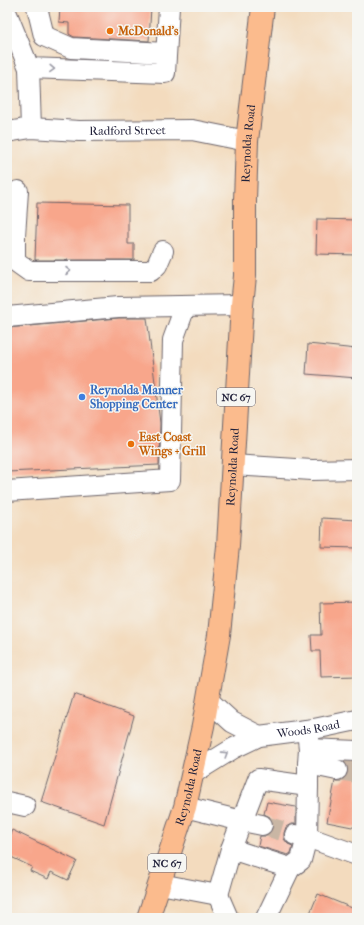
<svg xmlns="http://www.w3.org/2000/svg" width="364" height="925" font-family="'IM FELL French Canon',serif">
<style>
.building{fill:#f8a68b}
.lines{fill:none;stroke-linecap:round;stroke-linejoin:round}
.minor-tunnel{stroke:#c9b6a4;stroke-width:20;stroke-dasharray:20 10;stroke-linecap:butt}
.minor-casing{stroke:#6b6369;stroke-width:22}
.major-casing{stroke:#6b6369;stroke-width:24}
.minor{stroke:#fff;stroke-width:20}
.major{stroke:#fbbb8d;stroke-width:22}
.oneway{stroke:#9c9ca7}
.food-dot{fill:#e8710a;stroke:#f6f6f2;stroke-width:1.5}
.shop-dot{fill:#3f7fe0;stroke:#f6f6f2;stroke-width:1.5}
.labels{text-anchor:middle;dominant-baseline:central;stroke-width:3;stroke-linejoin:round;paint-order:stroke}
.shield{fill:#f6f6f2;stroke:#626272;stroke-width:1}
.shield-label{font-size:11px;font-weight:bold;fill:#22223b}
.food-label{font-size:12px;font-weight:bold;fill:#c56008;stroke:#f6f6f2;text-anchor:start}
.street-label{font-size:12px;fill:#22223b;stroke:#f6f6f2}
.shop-label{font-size:12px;font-weight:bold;fill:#366cbe;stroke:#f6f6f2;text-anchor:start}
</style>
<rect width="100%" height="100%" fill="#f6f6f2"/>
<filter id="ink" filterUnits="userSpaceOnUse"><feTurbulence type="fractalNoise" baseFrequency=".025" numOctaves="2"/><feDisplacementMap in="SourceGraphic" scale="8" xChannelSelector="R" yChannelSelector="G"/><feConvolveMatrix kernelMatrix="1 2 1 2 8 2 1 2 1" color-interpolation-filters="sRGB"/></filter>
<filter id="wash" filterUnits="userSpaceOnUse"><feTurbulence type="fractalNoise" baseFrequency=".012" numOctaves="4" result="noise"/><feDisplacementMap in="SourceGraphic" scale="16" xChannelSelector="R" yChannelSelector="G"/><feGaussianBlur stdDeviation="0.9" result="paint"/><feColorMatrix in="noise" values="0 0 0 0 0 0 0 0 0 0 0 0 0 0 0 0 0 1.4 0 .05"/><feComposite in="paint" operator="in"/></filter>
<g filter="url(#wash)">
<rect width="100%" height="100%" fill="#f3dbbe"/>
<g id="blocks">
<path class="building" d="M 60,7 L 151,7 L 149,41 L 74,37 L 69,34 L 69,23 L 59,22 Z
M 37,203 L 128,205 L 128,244 L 134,244 L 134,260 L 35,260 Z
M 317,219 L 357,220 L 357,255 L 316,254 Z
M 119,318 L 147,318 L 160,423 L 159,465 L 7,472 L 7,328 Z
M 308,344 L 357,349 L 357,378 L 306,374 Z
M 322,518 L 357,520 L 357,548 L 321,547 Z
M 357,602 L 357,676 L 321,677 L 320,651 L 312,651 L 311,635 L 321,635 L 320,603 Z
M 74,694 L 134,716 L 104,824 L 41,802 Z
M 346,764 L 357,766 L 357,828 L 327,822 L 335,781 L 341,781 L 346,777 L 348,772 L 348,767 Z
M 267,802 L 296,807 L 296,824 L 291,824 L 286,827 L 284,833 L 284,839 L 288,844 L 293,846 L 291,853 L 288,855 L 258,846 L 260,836 L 265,836 L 270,833 L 273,827 L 273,821 L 270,817 L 264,814 Z
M 12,830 L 77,861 L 68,880 L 51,872 L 48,879 L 30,871 L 32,867 L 7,855 L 7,841 Z
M 318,894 L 357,910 L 357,918 L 308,918 Z"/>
</g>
</g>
<g filter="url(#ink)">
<use href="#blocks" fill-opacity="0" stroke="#6b6369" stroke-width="1"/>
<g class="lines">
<path class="minor-tunnel" d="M 337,770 L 357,773
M 262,825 L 295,835"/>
<defs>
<g id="minor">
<path d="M 37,7 L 44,36 L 71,48 L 166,53"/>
<path d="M 7,14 L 29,68 L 165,73 L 169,7"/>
<path d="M 29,68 L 31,128"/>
<path id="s1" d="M 7,132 L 31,128 L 79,131 L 192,130 L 247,141"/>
<path d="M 18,191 L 15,236 L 15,261 L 29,271 L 151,271 L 157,265 L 163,251"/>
<path d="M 7,317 L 118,307 L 242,305"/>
<path d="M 232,465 L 312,470 L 357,469"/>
<path d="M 7,491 L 170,480 L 173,340 L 185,307"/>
<path d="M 208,700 L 232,722 L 259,736"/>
<path d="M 309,749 L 357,751"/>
<path d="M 308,764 L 337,770"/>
<path id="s2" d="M 192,774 L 234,748 L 259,736 L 314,729 L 357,720"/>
<path d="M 7,802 L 25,806"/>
<path d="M 185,807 L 242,821 L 262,825"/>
<path d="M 295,835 L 307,837 L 357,855"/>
<path d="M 231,849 L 290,868 L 266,918"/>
<path d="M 290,868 L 301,860 L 307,837 L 308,786 L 308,764 L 309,749 L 307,730"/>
<path d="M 160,884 L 218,895 L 231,849 L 258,779 L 308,786"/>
<path d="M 218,895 L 228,918"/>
</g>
<g id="major">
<path id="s3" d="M 148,918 L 185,807 L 203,726 L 219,635 L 228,546 L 242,305 L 245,276 L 245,200 L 247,141 L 263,7"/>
</g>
</defs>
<use href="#minor" class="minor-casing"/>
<use href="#major" class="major-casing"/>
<use href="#minor" class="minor"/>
<use href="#major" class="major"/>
</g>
<defs><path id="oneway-chevron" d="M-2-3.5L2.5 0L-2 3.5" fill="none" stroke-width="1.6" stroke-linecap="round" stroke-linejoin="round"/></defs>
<g class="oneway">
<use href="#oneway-chevron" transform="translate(52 69) rotate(2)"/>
<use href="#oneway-chevron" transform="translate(68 271)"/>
<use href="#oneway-chevron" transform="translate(225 754) rotate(-32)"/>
</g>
</g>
<g class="food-dot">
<circle cx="110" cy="31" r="4"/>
<circle cx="131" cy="444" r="4"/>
</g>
<circle class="shop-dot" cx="82" cy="397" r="4"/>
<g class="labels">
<g class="shield">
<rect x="217" y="388" width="38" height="18" rx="3"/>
<rect x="148" y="854" width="38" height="18" rx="3"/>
</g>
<g class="shield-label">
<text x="236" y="397">NC 67</text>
<text x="167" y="863">NC 67</text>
</g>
<g class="food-label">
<text x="118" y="31">McDonald's</text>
<text x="139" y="437">East Coast<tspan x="139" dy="14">Wings + Grill</tspan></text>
</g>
<g class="street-label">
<text stroke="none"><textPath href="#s1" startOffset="121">Radford Street</textPath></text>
<text stroke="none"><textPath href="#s3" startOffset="785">Reynolda Road</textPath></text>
<text stroke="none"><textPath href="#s3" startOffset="461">Reynolda Road</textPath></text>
<text stroke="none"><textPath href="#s2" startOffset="127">Woods Road</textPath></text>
<text stroke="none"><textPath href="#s3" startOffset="137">Reynolda Road</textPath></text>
</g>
<g class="shop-label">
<text x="90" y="390">Reynolda Manner<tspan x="90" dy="14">Shopping Center</tspan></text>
</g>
</g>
<rect width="364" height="925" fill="none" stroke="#f6f6f2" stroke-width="24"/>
</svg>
